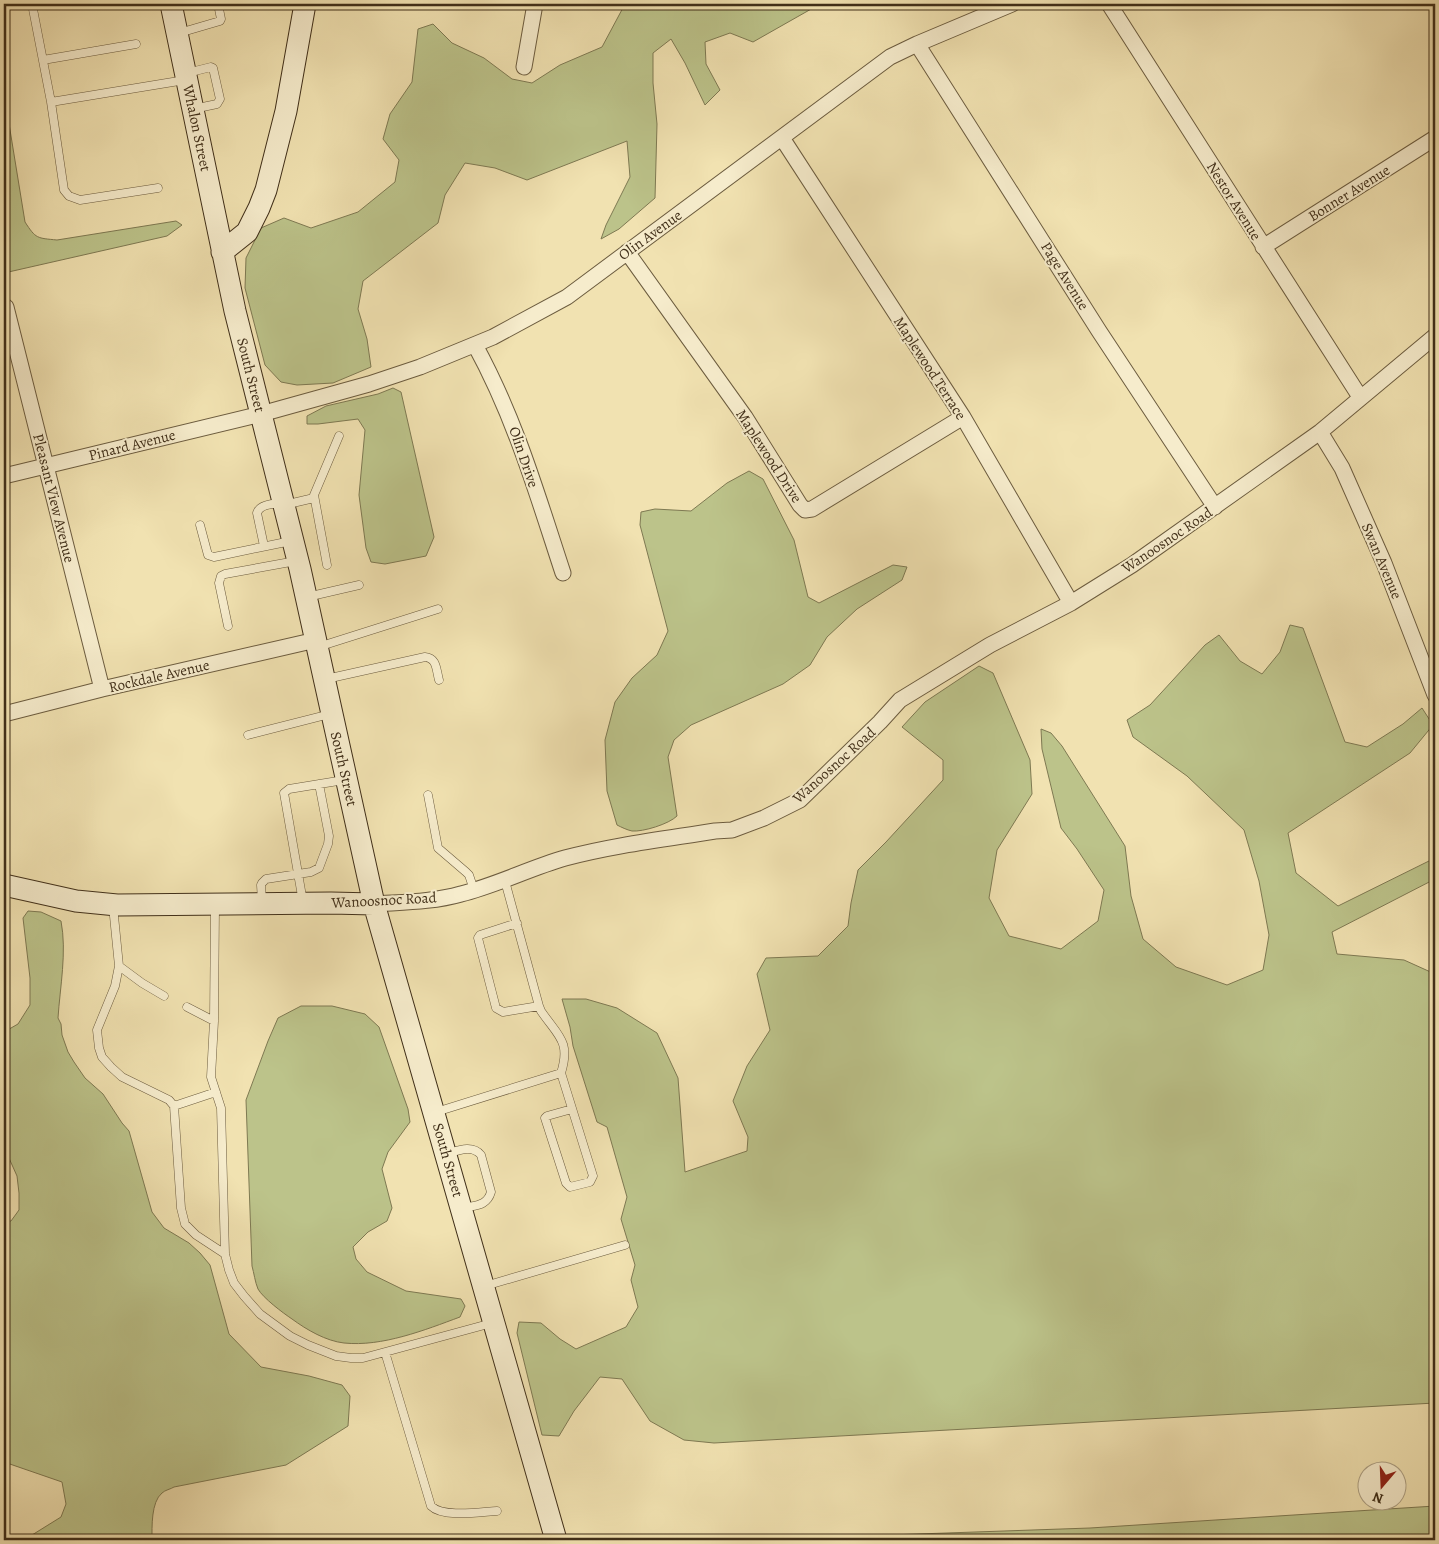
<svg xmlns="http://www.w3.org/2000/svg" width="1439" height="1544" font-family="Alegreya,serif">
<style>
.green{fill:#bcc38a;stroke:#7e7952}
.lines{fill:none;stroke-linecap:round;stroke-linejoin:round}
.lane-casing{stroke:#6c5c3f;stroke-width:9}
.street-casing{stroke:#6c5c3f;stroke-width:17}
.secondary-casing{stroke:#402f19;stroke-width:23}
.lane{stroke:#f6eccc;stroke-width:8}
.street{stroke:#f6eccc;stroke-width:15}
.secondary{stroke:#f6eccc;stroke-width:21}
.labels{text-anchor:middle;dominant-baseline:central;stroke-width:4;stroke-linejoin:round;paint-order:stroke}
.street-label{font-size:15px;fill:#402f19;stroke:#f6eccc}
</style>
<rect width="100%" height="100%" fill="#f1e2b1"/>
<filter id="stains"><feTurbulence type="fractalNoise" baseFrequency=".004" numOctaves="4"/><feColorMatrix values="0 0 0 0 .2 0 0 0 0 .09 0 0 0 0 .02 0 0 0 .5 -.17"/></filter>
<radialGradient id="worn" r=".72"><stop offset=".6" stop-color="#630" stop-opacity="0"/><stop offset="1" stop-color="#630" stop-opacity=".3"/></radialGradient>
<path class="green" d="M 625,4 L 820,4 L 753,42 L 730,33 L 705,42 L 706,64 L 720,90 L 705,105 L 685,63 L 671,39 L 653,53 L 653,83 L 657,124 L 655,198 L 619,229 L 601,239 L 606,225 L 630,177 L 627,141 L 527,180 L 495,168 L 465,163 L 445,195 L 438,223 L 363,281 L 358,309 L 367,339 L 371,367 L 333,383 L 297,385 L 281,382 L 265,365 L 245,288 L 246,258 L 261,228 L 284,218 L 311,228 L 358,212 L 395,182 L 399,160 L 383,139 L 390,114 L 412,82 L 418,29 L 433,24 L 452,43 L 484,58 L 512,79 L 532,83 L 560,65 L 602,47 Z
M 4,93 L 25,222 C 36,239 37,238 57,240 L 176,221 L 182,225 L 167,236 L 4,273 Z
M 393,388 L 401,392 L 434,537 L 426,556 L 385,564 L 371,562 L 366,548 L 359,495 L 365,430 L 358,419 L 318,424 L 307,424 L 307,416 L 326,406 L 378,394 Z
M 749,471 L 763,479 L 794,540 L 808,597 L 819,603 L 893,565 L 907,567 L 902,580 L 857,609 L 827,637 L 810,665 L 783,684 L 691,725 L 674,740 L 668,757 L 677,816 C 669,824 643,832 632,831 C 627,830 621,827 617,825 L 607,791 L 605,740 L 615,702 L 632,678 L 657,655 L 668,631 L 640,525 L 641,512 L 655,509 L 691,511 L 727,483 Z
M 1290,625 L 1303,628 L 1345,742 L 1367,747 L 1403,724 L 1422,708 L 1433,725 L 1410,753 L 1288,833 L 1296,873 L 1338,906 L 1435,858 L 1435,879 L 1332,932 L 1337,954 L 1404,960 L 1435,974 L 1435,1403 L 714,1443 L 684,1440 L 650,1421 L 622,1379 L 600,1377 L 574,1411 L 559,1436 L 542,1435 L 517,1333 L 519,1322 L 541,1323 L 560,1339 L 576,1349 L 626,1327 L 638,1307 L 631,1280 L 635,1265 L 621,1219 L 627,1197 L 607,1127 L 597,1122 L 573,1046 L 570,1027 L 562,999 L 586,999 L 617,1008 L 657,1033 L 678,1078 L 685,1172 L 747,1151 L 748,1137 L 733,1101 L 747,1066 L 770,1030 L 757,974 L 766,958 L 818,956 L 848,926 L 851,903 L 858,870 L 886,842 L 943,780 L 943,760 L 902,727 L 925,702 L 979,666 L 993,673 L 1030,760 L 1032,794 L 997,850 L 989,898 L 1009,936 L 1061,949 L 1098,921 L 1104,890 L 1077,849 L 1061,828 L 1042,749 L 1041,729 L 1051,733 L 1062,746 L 1125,846 L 1131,896 L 1143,939 L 1176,967 L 1227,985 L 1263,970 L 1269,935 L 1259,881 L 1244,830 L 1187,776 L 1133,737 L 1127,720 L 1150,705 L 1205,645 L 1219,635 L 1240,661 L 1262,674 L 1280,652 Z
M 28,911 L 41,912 L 61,921 C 67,952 60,987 58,1018 L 61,1024 L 62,1035 L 68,1052 L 74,1062 L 85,1078 L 103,1094 L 122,1123 L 129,1131 L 152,1212 L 164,1228 L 189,1243 L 200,1253 L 210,1265 L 229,1334 L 261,1367 L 309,1376 L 342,1385 L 350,1396 L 348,1426 L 286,1465 L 174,1487 C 171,1489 165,1490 162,1493 C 151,1502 152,1527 152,1540 L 28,1540 L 32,1535 L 61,1517 L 66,1504 L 62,1482 L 4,1462 L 4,1222 L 11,1221 L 19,1210 L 19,1193 L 17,1176 L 4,1147 L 4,1032 L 18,1024 L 30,1005 L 30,978 L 23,918 Z
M 301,1006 L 332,1006 L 365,1014 L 379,1027 L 408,1109 L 410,1122 L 388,1152 L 382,1169 L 392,1208 L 387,1221 L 368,1232 L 353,1247 L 356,1259 L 367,1272 L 406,1291 L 461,1299 L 465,1306 L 460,1317 C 425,1330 382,1347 344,1343 C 326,1341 307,1330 292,1319 C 283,1313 263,1298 258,1289 C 255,1282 254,1273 252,1266 L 246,1100 L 268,1041 L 278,1018 Z
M 1435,1506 L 1435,1540 L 746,1540 L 1090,1528 Z"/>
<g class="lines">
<defs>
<path id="lane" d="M 32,4 L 51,102
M 172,7 L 197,4
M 179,33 L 220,21 L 221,19 L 218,4
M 43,60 L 136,44
M 187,73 L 211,67 L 213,68 L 220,99 L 217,104 L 193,109
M 158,188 L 80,200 L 69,196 L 64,190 L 51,102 L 185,80
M 284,505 L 314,498
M 200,525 L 208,555 L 214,557 L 291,541
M 264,546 L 257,513 C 260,504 273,504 282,503
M 327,565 L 314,495 L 339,436
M 307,597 L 359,585
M 228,626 L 219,583 L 221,576 L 225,574 L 296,561
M 318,647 L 438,609
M 326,679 L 425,657 C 437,658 436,669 439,680
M 248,735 L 330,714
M 428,795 L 438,848 L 466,872 L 469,875 L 474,890
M 505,881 L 539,1006 L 541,1011 C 558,1036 571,1041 561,1073
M 262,901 L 261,885 L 262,883 L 266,879 L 311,872 L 319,868 L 328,844 L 329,836 L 319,784
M 303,902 L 284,793 L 289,789 L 344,780
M 113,906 L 119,966 L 115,986 L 97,1030 L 99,1048 L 102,1057 L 111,1067 L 122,1077 L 169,1100 L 174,1106 L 181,1208 L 185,1224 L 196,1235 L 225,1254
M 215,906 L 214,1021 L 211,1077 L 221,1108 L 225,1254 L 229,1270 L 234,1283 L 244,1296 L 260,1314 L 290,1336 L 308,1345 L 336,1356 L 351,1358 L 363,1358 L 492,1323
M 517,923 L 480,935 L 478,938 L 496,1008 L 503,1012 L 539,1006
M 119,966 L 142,983 L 164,996
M 187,1007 L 214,1021
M 174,1106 L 216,1092
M 436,1112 L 561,1073 L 593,1176 L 590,1182 L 570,1187 L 566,1183 L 545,1118 L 547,1116 L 572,1109
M 446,1154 C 457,1151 472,1144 481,1155 L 491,1192 C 487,1206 476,1205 463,1208
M 485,1286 L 625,1245
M 385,1352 L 431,1506 C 443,1518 480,1512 497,1511"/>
<path id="street" d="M 1109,4 L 1360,397
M 917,44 L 1099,331 L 1215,507
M 524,67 L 535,4
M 782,138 L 963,417 L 1071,603
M 1263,247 L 1435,138
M 627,252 L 745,417 L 800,505 L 805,510 L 812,509 L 963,417
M 6,307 L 102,689
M 475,345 C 515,418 537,494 563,573
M 1320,432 L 1342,468 L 1384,563 L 1435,695
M 4,476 L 261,414 L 369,384 L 420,367 L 493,337 L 567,297 L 890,57 L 917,44 L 1012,4
M 4,714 L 102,689 L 316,640
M 374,904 C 403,902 433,902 461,894 C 497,885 530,868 565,858 C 614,845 665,839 715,831 L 732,830 L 764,818 L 800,800 L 880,722 L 900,700 L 990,645 L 1071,603 L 1132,565 L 1320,432 L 1435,336"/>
<path id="secondary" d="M 171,4 L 235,311 L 300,569 L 374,904 L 556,1540
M 222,252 L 247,232 L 259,208 L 266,190 L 286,111 L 305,4
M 4,885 L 76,901 L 117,905 L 331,903 L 374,904"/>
</defs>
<use href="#lane" class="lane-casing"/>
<use href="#street" class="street-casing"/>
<use href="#secondary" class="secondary-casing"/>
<use href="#lane" class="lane"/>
<use href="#street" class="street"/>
<use href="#secondary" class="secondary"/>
</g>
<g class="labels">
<g class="street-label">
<text transform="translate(197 128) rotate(78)">Whalon Street</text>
<text transform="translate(1349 193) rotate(-32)">Bonner Avenue</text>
<text transform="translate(1234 201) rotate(58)">Nestor Avenue</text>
<text transform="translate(650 235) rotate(-36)">Olin Avenue</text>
<text transform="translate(1065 276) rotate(58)">Page Avenue</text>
<text transform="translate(930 368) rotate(57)">Maplewood Terrace</text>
<text transform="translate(251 375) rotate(76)">South Street</text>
<text transform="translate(132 445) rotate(-14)">Pinard Avenue</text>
<text transform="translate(769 456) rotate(57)">Maplewood Drive</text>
<text transform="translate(524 457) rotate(71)">Olin Drive</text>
<text transform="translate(54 498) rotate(76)">Pleasant View Avenue</text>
<text transform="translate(1167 540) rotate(-34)">Wanoosnoc Road</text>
<text transform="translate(1382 561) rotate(67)">Swan Avenue</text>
<text transform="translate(159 676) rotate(-13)">Rockdale Avenue</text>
<text transform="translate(834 765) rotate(-42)">Wanoosnoc Road</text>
<text transform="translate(344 769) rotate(77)">South Street</text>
<text transform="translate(384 900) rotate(-3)">Wanoosnoc Road</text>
<text transform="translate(448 1160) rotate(74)">South Street</text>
</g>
</g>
<rect width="1439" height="1544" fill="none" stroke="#f1e2b1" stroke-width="20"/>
<rect x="5" y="5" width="1429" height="1534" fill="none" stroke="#402f19" stroke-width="2.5"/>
<rect x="10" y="10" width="1419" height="1524" fill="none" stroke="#402f19"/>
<g transform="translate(1382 1486) rotate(199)"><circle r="24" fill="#f6eccc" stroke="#ada084"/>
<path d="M0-4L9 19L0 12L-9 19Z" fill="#8f2418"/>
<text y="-8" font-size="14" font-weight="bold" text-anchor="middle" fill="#402f19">N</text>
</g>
<rect width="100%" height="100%" filter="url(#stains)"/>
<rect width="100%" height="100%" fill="url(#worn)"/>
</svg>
